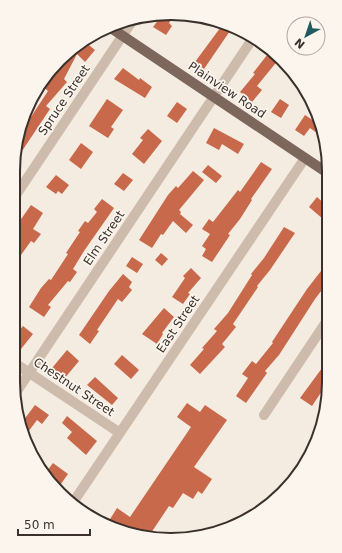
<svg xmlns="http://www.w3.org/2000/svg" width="342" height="553" font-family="'DejaVu Sans',sans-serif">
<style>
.building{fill:#c8694b}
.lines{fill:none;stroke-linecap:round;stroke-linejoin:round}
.minor{stroke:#cdbbac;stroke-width:10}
.major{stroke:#7d675c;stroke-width:10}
.labels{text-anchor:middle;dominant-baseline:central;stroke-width:3.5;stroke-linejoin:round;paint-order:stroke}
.street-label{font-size:12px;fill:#3b302b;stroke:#fbf5ee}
.rim{fill:none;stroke:#3b302b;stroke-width:2}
</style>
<rect width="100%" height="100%" fill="#f4ebe1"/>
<path class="building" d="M 162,15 L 174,16 L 169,23 L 172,26 L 166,35 L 153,27 Z
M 223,24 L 232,28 L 204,69 L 195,62 Z
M 84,41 L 95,50 L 85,62 L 77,54 L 64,79 L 67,82 L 46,106 L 50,109 L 14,163 L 14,151 L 19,135 L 48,91 L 43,87 L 59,68 L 64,59 Z
M 271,50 L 279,59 L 257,86 L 262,90 L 252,102 L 240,92 L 255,74 L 253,73 Z
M 123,68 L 139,80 L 140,78 L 152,87 L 145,98 L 114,79 Z
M 107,99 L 123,110 L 111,127 L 114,129 L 108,138 L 89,126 Z
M 280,99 L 289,105 L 281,118 L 271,112 Z
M 177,102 L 187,109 L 177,123 L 167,116 Z
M 305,115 L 317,123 L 321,136 L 310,128 L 304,136 L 295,130 Z
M 214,128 L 244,144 L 238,154 L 222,144 L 219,150 L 206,143 Z
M 148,129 L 162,141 L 144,164 L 132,154 L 143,140 L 140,138 Z
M 81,143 L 93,152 L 81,169 L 69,160 Z
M 261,162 L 272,169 L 251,199 L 252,200 L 240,219 L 228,234 L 230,235 L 212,262 L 202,256 L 206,249 L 202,246 L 210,234 L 202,229 L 209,219 L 213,222 L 238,190 L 240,192 Z
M 208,165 L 222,176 L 216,183 L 202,172 Z
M 193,171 L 204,180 L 179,210 L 181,212 L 180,214 L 193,225 L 186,233 L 173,221 L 163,235 L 161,234 L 152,248 L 139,240 L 168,195 L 176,186 L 178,188 Z
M 123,173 L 133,180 L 124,191 L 114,184 Z
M 56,175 L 69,185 L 62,194 L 58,191 L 56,194 L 46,187 Z
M 317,197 L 328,207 L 328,212 L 323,219 L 309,207 Z
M 102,199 L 114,208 L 84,251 L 73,269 L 77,272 L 70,282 L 68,281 L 48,305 L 51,307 L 44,317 L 29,307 L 41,288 L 49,279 L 51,280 L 68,254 L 66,253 L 80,232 L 78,231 L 85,221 L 88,223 L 97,212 L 94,209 Z
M 31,205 L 43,213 L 33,229 L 41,234 L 34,243 L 31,241 L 21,255 L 14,250 L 14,229 Z
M 284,227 L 295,233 L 270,270 L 257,286 L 258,287 L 233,324 L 236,327 L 222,344 L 225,347 L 200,374 L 190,365 L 204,349 L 202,348 L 217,331 L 214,329 L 228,313 L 252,275 L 251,274 L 264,258 Z
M 161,253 L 168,259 L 162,266 L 155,260 Z
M 132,257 L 143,264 L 137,273 L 126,266 Z
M 328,262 L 328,282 L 315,299 L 279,355 L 265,371 L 267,373 L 246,403 L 236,396 L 248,378 L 242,374 L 252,361 L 256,364 L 273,343 L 272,342 L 307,289 Z
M 191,268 L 201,278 L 188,293 L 190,294 L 183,304 L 172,297 L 185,278 L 183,276 Z
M 123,274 L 132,282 L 129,287 L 132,290 L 122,302 L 118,299 L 97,330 L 99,331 L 90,344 L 79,335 L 109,291 Z
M 164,308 L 174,317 L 162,333 L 163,334 L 157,344 L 142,334 Z
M 23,326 L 33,334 L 21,349 L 13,342 L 13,338 Z
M 67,350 L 79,361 L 64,379 L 52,368 Z
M 122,355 L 139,370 L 131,379 L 114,364 Z
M 328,360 L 328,391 L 324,388 L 312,406 L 300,398 Z
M 95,377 L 118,398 L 112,405 L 87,385 Z
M 187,403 L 200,412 L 205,405 L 227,420 L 194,467 L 212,479 L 202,494 L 198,491 L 193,499 L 183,493 L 173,508 L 169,506 L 149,536 L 120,532 L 107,524 L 117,508 L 130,517 L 191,427 L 177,417 Z
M 35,405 L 49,415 L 42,424 L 37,420 L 28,432 L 20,425 Z
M 67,416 L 97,441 L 86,455 L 67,438 L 72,432 L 62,423 Z
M 53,463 L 68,474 L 58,488 L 44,475 Z"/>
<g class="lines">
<path class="minor" d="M 14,198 L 133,20
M 13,362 L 120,433
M 15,394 L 253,38
M 264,415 L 328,319
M 72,504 L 305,158"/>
<path class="major" d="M 111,28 L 329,174"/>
</g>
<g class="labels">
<g class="street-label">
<text transform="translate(227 90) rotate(34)">Plainview Road</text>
<text transform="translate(64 100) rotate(-56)">Spruce Street</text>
<text transform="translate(104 238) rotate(-56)">Elm Street</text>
<text transform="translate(178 324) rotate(-56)">East Street</text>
<text transform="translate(74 387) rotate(34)">Chestnut Street</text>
</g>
</g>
<path d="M0 0H342V553H0ZM171 20H171A151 151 0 0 1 322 171V382A151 151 0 0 1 171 533H171A151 151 0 0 1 20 382V171A151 151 0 0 1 171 20Z" fill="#fbf5ee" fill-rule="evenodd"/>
<path class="rim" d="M171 20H171A151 151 0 0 1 322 171V382A151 151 0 0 1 171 533H171A151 151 0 0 1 20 382V171A151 151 0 0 1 171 20Z"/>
<g transform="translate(306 36) rotate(220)"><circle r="19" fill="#fbf5ee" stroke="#aea6a0"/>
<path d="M0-3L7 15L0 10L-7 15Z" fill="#1f5a5e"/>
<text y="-6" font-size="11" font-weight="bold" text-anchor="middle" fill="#3b302b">N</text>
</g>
<path d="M18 529v6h72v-6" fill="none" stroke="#3b302b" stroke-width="2"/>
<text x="24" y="529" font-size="12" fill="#3b302b" stroke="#fbf5ee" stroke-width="3" paint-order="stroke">50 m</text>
</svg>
